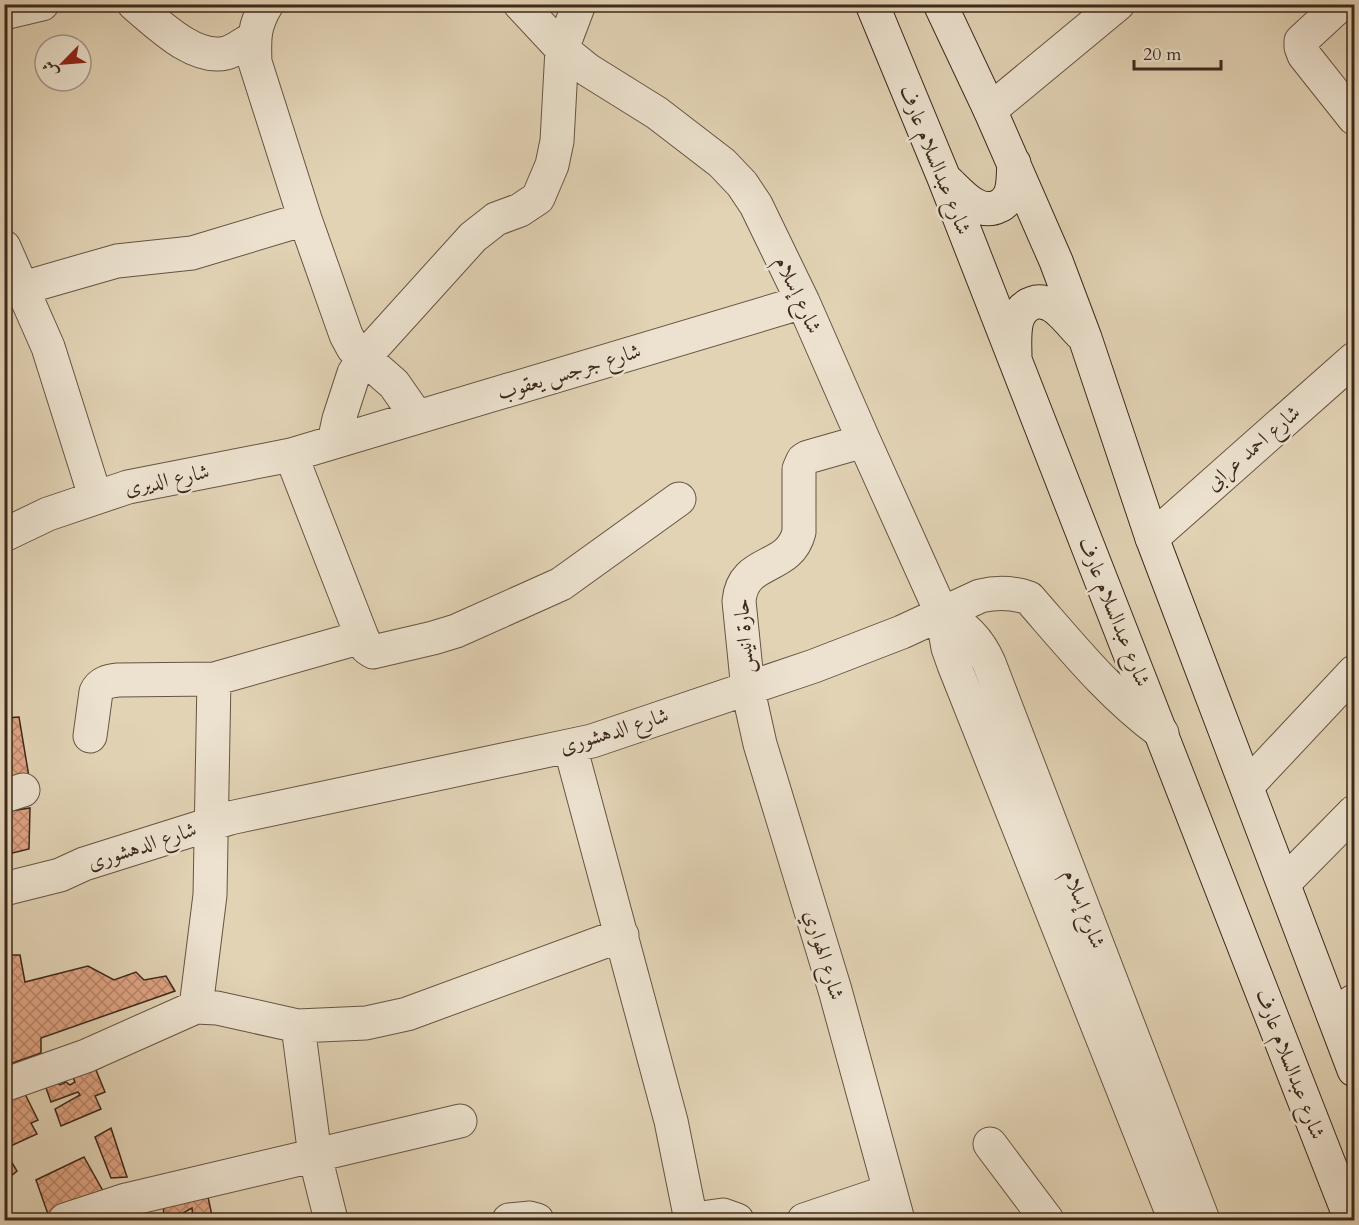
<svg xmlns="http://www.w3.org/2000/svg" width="1359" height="1225" font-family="Cardo,Amiri,serif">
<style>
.building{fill:url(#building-cross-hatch);stroke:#3d291c;stroke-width:1.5}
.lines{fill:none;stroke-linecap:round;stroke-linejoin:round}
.minor-casing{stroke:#665442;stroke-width:35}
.tertiary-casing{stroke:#665442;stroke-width:35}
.secondary-casing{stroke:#3d291c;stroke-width:35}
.minor{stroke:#ece2cf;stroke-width:33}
.tertiary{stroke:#ece2cf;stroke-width:33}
.secondary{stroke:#ece2cf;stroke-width:33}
.labels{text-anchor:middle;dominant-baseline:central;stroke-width:5;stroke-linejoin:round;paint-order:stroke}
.street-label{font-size:21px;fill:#3d291c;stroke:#ece2cf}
</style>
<defs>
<pattern id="building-cross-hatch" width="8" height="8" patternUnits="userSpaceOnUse" patternTransform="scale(1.5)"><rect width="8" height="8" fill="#e0a484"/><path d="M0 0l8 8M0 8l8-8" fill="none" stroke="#b7866b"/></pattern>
</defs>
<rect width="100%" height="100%" fill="#e2d3b5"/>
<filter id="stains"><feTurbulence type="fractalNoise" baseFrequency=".00333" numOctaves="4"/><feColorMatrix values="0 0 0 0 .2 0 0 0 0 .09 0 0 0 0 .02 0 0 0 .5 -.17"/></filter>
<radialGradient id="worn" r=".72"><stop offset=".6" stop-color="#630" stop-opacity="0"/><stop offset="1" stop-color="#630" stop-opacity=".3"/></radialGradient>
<path class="building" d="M 19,717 L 29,777 L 4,783 L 4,718 Z
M 30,808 L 29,849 L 4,855 L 4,812 Z
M 4,915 L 10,942 L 4,942 Z
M 4,955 L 20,955 L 25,982 L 88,966 L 114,980 L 136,972 L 144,980 L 166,976 L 175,991 L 41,1038 L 41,1053 L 4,1066 Z
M 95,1046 L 104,1066 L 96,1070 L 105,1092 L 95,1096 L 101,1109 L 61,1126 L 55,1109 L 80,1095 L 78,1092 L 51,1102 L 46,1088 L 57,1083 L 60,1085 L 66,1082 L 70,1085 L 75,1082 L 64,1057 Z
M 20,1084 L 38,1120 L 31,1123 L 37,1134 L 4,1149 L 4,1090 Z
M 111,1128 L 127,1177 L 111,1178 L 95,1137 Z
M 8,1156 L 17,1171 L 4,1182 L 4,1157 Z
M 84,1157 L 103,1191 L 49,1217 L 36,1180 Z
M 206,1188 L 213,1220 L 193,1220 L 192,1208 L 181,1214 L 183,1220 L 164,1220 L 163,1198 Z
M 139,1209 L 141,1220 L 113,1220 Z"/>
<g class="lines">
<defs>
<path id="minor" d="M 134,4 C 157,23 194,61 226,53 C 235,51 246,42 254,38
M 267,4 C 254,25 254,38 255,62 L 305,219 L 346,335 L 353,348 L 394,384 L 417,417
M 520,4 L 562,49 L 588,70 L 657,113 L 722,163 L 742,184 L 756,205 L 803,302 L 864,441 L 942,614 L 948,648 L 954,665 L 1175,1220
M 1341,4 L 1301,41 L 1301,47 L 1304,55 L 1354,118
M 4,13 L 42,4
M 990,110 L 1118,4
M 4,247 L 48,347 L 95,496
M 23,288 L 117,261 L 192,253 L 305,219
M 864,441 L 808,457 L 803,460 L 799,469 L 799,532 C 789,572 743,557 739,601 L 748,690 L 760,744 L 835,990 L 898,1220
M 334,442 L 339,419 L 354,373 L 368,353 L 473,237 L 496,219 L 520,210 L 538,198 L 552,165 L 557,141 L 562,49 L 579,4
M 291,455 L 362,637 L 367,648 L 373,652 L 433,638 L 456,631 L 561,584 L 679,499
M 4,535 L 48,514 L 128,487 L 291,455 L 803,302
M 942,614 C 965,626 979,640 989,663 L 1203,1220
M 90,736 L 96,692 C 100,683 108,681 118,680 L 214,679
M 570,746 L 671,1121 L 691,1220
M 1247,786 L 1354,672
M 4,796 L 23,790
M 1284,883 L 1354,812
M 4,889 L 60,875 L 84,864 L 230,818 L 592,741 L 814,666 L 902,632 L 980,596 C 997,592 1012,592 1029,598 C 1071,646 1110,695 1162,733
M 196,1007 L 210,895 L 214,679 L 362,637
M 1333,1014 L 1354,1001
M 298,1026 L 315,1156 L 331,1220
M 4,1085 L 86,1056 L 196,1007 L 217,1008 L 298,1026 L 366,1023 L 407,1014 L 622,935
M 990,1144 L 1047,1220
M 65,1220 L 126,1200 L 460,1121
M 509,1220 L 530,1218 L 537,1220
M 687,1220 L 723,1215 L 737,1220
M 804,1220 L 890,1191"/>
<path id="tertiary" d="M 1152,538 L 1354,359"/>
<path id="secondary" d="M 872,4 L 944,178 L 1351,1220
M 940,4 L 990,110 L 1056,261 L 1085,338 L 1152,538 L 1354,1070
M 946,180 C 959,192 978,217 999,206 C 1004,204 1009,198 1011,192 C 1014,183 1013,172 1014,163
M 1015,357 C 1015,339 1011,310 1033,303 C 1038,301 1045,302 1051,305 C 1062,311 1072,325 1081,334"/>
</defs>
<use href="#minor" class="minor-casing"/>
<use href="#tertiary" class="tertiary-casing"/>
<use href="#secondary" class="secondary-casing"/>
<use href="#minor" class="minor"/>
<use href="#tertiary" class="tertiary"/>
<use href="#secondary" class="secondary"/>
</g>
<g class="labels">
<g class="street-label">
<text transform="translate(935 160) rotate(68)">شارع عبدالسلام عارف</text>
<text transform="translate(798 295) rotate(65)">شارع إسلام</text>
<text transform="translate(569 372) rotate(-17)">شارع جرجس يعقوب</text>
<text transform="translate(1253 448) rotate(-41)">شارع احمد عرابى</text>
<text transform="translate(167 480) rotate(-12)">شارع الديرى</text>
<text transform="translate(1114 612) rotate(68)">شارع عبدالسلام عارف</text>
<text transform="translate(744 636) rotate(-94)">حارة انيس</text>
<text transform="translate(614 731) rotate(-17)">شارع الدهشورى</text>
<text transform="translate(142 846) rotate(-18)">شارع الدهشورى</text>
<text transform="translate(1084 909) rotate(69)">شارع إسلام</text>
<text transform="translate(824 955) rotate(73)">شارع الهواري</text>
<text transform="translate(1290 1064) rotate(69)">شارع عبدالسلام عارف</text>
</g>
</g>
<rect width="1359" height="1225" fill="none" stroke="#e2d3b5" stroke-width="24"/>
<rect x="6" y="6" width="1347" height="1213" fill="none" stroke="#3d291c" stroke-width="3"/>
<rect x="12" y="12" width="1335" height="1201" fill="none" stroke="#3d291c" stroke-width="1.5"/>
<g transform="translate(63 63) rotate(245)"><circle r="28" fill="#ece2cf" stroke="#a69887" stroke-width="1.5"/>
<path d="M0-4.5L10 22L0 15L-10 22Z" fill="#8f2418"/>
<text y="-9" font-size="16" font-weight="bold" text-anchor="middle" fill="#3d291c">ش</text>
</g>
<path d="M1134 60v9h87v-9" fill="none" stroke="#3d291c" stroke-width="3"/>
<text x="1143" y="60" font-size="18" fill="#3d291c" stroke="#ece2cf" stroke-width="4.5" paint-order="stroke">20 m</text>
<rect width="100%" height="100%" filter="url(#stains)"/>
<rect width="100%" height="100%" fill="url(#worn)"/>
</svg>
